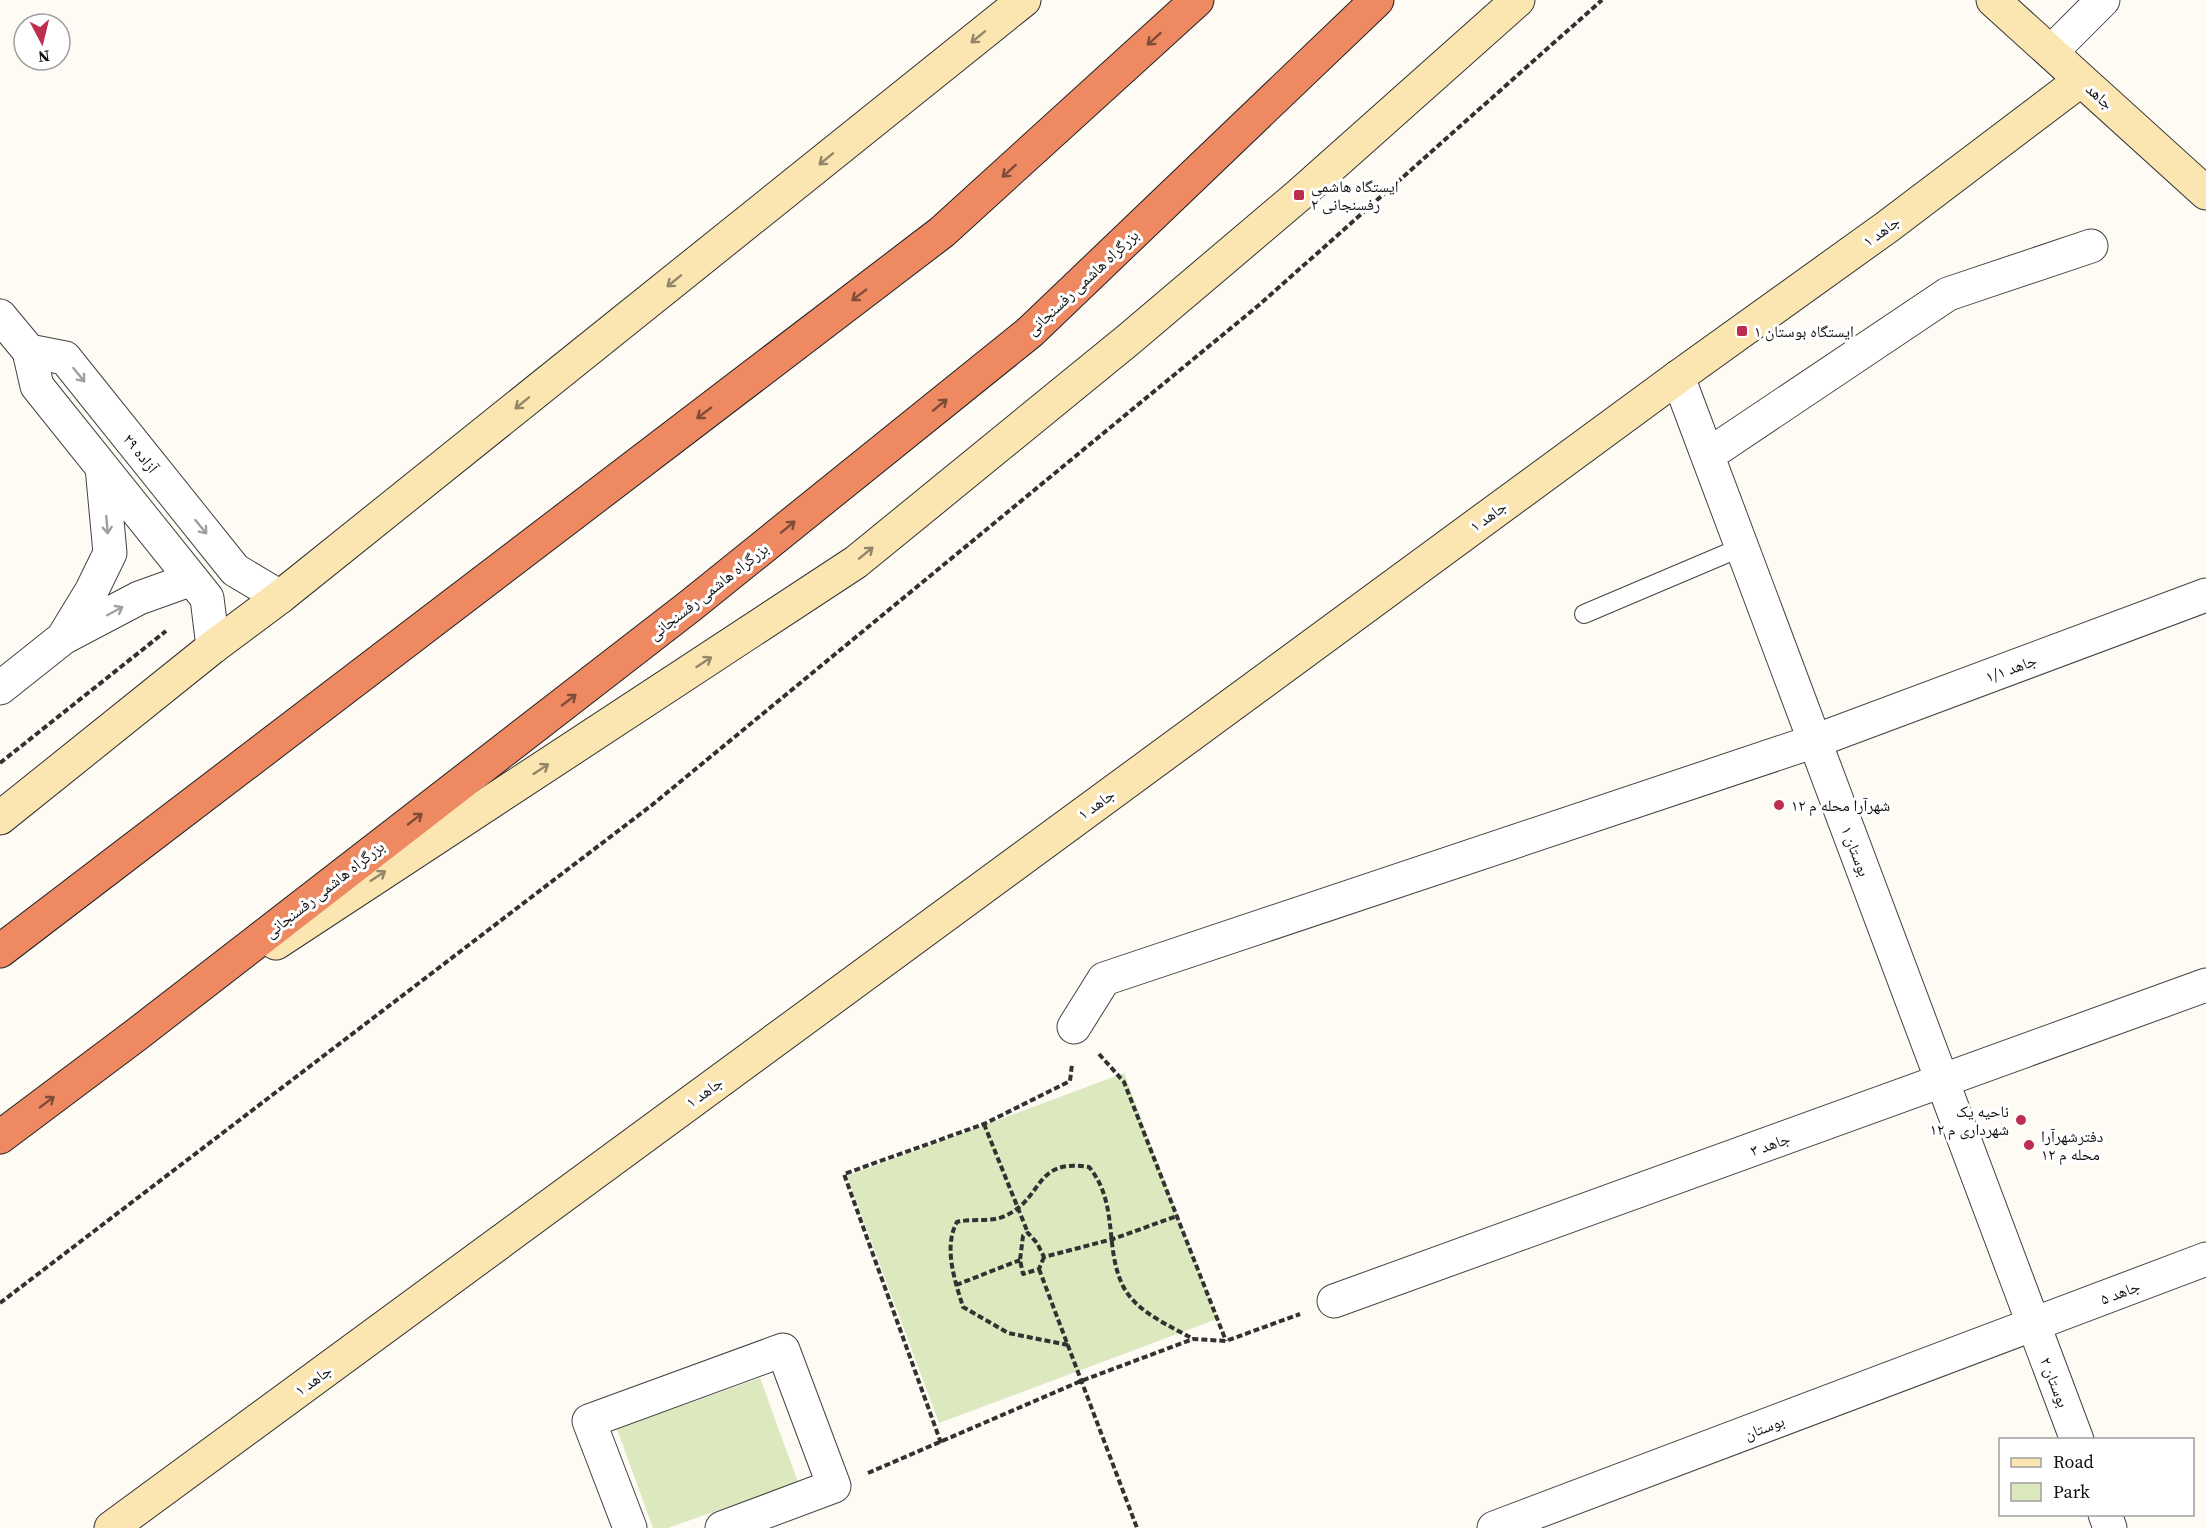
<svg xmlns="http://www.w3.org/2000/svg" width="2206" height="1528" font-family="'Source Serif 4','Noto Naskh Arabic',serif">
<style>
.green{fill:#dce9be}
.lines{fill:none;stroke-linecap:round;stroke-linejoin:round}
.lane-casing{stroke:#434343;stroke-width:20}
.street-casing{stroke:#434343;stroke-width:35}
.secondary-casing{stroke:#323232;stroke-width:35}
.highway-casing{stroke:#212121;stroke-width:35}
.path{stroke:#323232;stroke-width:4;stroke-dasharray:6 3;stroke-linecap:butt}
.lane{stroke:#fff;stroke-width:18}
.street{stroke:#fff;stroke-width:33}
.secondary{stroke:#fbe6b2;stroke-width:33}
.highway{stroke:#ee8962;stroke-width:33}
.oneway{stroke:#918669}
.oneway2{stroke:#7f4c39}
.oneway3{stroke:#9f9f9f}
.poi-dot{fill:#bc2d4e;stroke:#fff;stroke-width:2}
.labels{text-anchor:middle;dominant-baseline:central;stroke-width:6;stroke-linejoin:round;paint-order:stroke}
.street-label{font-size:16px;fill:#101010;stroke:#fff}
.poi-label{font-size:16px;fill:#101010;stroke:#fff;text-anchor:start}
</style>
<rect width="100%" height="100%" fill="#fefbf4"/>
<path class="green" d="M 1124,1073 L 1217,1319 L 939,1423 L 847,1176 Z
M 760,1378 L 798,1482 L 668,1528 L 653,1528 L 617,1429 Z"/>
<g class="lines">
<defs>
<path id="lane" d="M 1584,614 L 1742,547"/>
<path id="street" d="M 2051,52 L 2103,0
M 0,316 L 29,351 L 65,358 L 235,570 L 280,597
M 29,351 L 37,386 L 207,598 L 213,647
M 1678,377 L 2077,1440
M 1708,455 L 1948,294 L 2091,246
M 64,636 L 92,590 L 110,553 L 102,467
M 0,688 L 63,638 L 139,598 L 192,579
M 1074,1027 L 1104,979 L 1815,741 L 2206,595
M 1334,1301 L 2206,985
M 2105,1514 L 2110,1528
M 630,1528 L 589,1421 L 783,1350 L 834,1486 L 722,1528
M 1494,1528 L 2206,1259"/>
<path id="secondary" d="M 1993,0 L 2206,193
M 0,818 L 213,647 L 280,597 L 1024,0
M 276,943 L 856,562 L 1128,340 L 1299,195 L 1518,0
M 111,1528 L 1678,377 L 1887,227 L 2081,80"/>
<path id="highway" d="M 0,951 L 942,232 L 1197,0
M 0,1137 L 136,1035 L 690,606 L 1030,332 L 1377,0"/>
</defs>
<use href="#lane" class="lane-casing"/>
<use href="#street" class="street-casing"/>
<use href="#secondary" class="secondary-casing"/>
<use href="#highway" class="highway-casing"/>
<path class="path" d="M 0,763 L 166,631
M 1099,1054 L 1124,1082 L 1226,1341
M 984,1124 L 1028,1233
M 1044,1257 L 1039,1269 L 1023,1274 L 1020,1260 L 1023,1236 L 1028,1233 L 1037,1243 L 1044,1257 L 1113,1239 L 1177,1216
M 1039,1269 L 1137,1528
M 956,1285 L 1020,1260
M 0,1303 L 652,805 L 1259,305 L 1602,0
M 1068,1345 L 1008,1333 L 963,1307 C 955,1281 943,1247 957,1222 C 973,1218 992,1223 1007,1215 C 1044,1197 1034,1158 1089,1167 C 1119,1203 1104,1248 1123,1286 C 1136,1312 1169,1325 1193,1339
M 941,1443 L 844,1174 L 984,1124 L 1070,1081 L 1072,1064
M 868,1473 L 1081,1381 L 1193,1339 L 1226,1341 L 1300,1314"/>
<use href="#lane" class="lane"/>
<use href="#street" class="street"/>
<use href="#secondary" class="secondary"/>
<use href="#highway" class="highway"/>
</g>
<defs><path id="oneway-shaft" d="M-6 0H5M1.5-3L5.5 0L1.5 3" fill="none" stroke-width="1.6" stroke-linecap="round" stroke-linejoin="round" transform="scale(1.5)"/></defs>
<g class="oneway">
<use href="#oneway-shaft" transform="translate(978 37) rotate(141)"/>
<use href="#oneway-shaft" transform="translate(826 159) rotate(141)"/>
<use href="#oneway-shaft" transform="translate(674 281) rotate(141)"/>
<use href="#oneway-shaft" transform="translate(522 403) rotate(141)"/>
<use href="#oneway-shaft" transform="translate(866 553) rotate(-39)"/>
<use href="#oneway-shaft" transform="translate(704 662) rotate(-33)"/>
<use href="#oneway-shaft" transform="translate(541 769) rotate(-33)"/>
<use href="#oneway-shaft" transform="translate(378 876) rotate(-33)"/>
</g>
<g class="oneway2">
<use href="#oneway-shaft" transform="translate(1154 39) rotate(138)"/>
<use href="#oneway-shaft" transform="translate(1009 171) rotate(138)"/>
<use href="#oneway-shaft" transform="translate(859 295) rotate(143)"/>
<use href="#oneway-shaft" transform="translate(940 405) rotate(-39)"/>
<use href="#oneway-shaft" transform="translate(704 413) rotate(143)"/>
<use href="#oneway-shaft" transform="translate(788 527) rotate(-39)"/>
<use href="#oneway-shaft" transform="translate(569 700) rotate(-38)"/>
<use href="#oneway-shaft" transform="translate(415 819) rotate(-38)"/>
<use href="#oneway-shaft" transform="translate(47 1102) rotate(-37)"/>
</g>
<g class="oneway3">
<use href="#oneway-shaft" transform="translate(79 375) rotate(51)"/>
<use href="#oneway-shaft" transform="translate(107 525) rotate(85)"/>
<use href="#oneway-shaft" transform="translate(201 527) rotate(51)"/>
<use href="#oneway-shaft" transform="translate(115 611) rotate(-28)"/>
</g>
<g class="poi-dot">
<rect x="1293" y="189" width="12" height="12" rx="3"/>
<rect x="1736" y="325" width="12" height="12" rx="3"/>
<circle cx="1779" cy="805" r="6"/>
<circle cx="2021" cy="1120" r="6"/>
<circle cx="2029" cy="1145" r="6"/>
</g>
<g class="labels">
<g class="street-label">
<text transform="translate(2100 96) rotate(42)">جاهد</text>
<text transform="translate(1881 231) rotate(-36)">جاهد ۱</text>
<text transform="translate(1082 282) rotate(-43)">بزرگراه هاشمی رفسنجانی</text>
<text transform="translate(141 453) rotate(51)">آزاده ۲۹</text>
<text transform="translate(1488 516) rotate(-36)">جاهد ۱</text>
<text transform="translate(708 591) rotate(-38)">بزرگراه هاشمی رفسنجانی</text>
<text transform="translate(2011 668) rotate(-20)">جاهد ۱/۱</text>
<text transform="translate(1096 804) rotate(-36)">جاهد ۱</text>
<text transform="translate(1856 851) rotate(69)">بوستان ۱</text>
<text transform="translate(324 889) rotate(-38)">بزرگراه هاشمی رفسنجانی</text>
<text transform="translate(704 1092) rotate(-36)">جاهد ۱</text>
<text transform="translate(1770 1144) rotate(-20)">جاهد ۳</text>
<text transform="translate(2120 1292) rotate(-21)">جاهد ۵</text>
<text transform="translate(313 1380) rotate(-36)">جاهد ۱</text>
<text transform="translate(2055 1382) rotate(69)">بوستان ۲</text>
<text transform="translate(1764 1427) rotate(-21)">بوستان</text>
</g>
<g class="poi-label">
<text x="1311" y="186">ایستگاه هاشمی<tspan x="1311" dy="18">رفسنجانی ۲</tspan></text>
<text x="1754" y="331">ایستگاه بوستان ۱</text>
<text x="1791" y="805">شهرآرا محله م ۱۲</text>
<text x="2009" y="1111" text-anchor="end">ناحیه یک<tspan x="2009" dy="18">شهرداری م ۱۲</tspan></text>
<text x="2041" y="1136">دفترشهرآرا<tspan x="2041" dy="18">محله م ۱۲</tspan></text>
</g>
</g>
<rect x="1999" y="1438" width="195" height="78" fill="#ffffff" stroke="#9f9f9f" stroke-width="1.5"/>
<rect x="2011" y="1458" width="30" height="9" fill="#fbe6b2" stroke="#9f9f9f" stroke-width="1.5"/>
<text x="2053" y="1468" font-size="18" fill="#101010">Road</text>
<rect x="2011" y="1483" width="30" height="18" fill="#dce9be" stroke="#9f9f9f" stroke-width="1.5"/>
<text x="2053" y="1498" font-size="18" fill="#101010">Park</text>
<g transform="translate(42 42) rotate(173)"><circle r="28" fill="#ffffff" stroke="#9f9f9f" stroke-width="1.5"/>
<path d="M0-4.5L10 22L0 15L-10 22Z" fill="#bc2d4e"/>
<text y="-9" font-size="16" font-weight="bold" text-anchor="middle" fill="#101010">N</text>
</g>
</svg>
